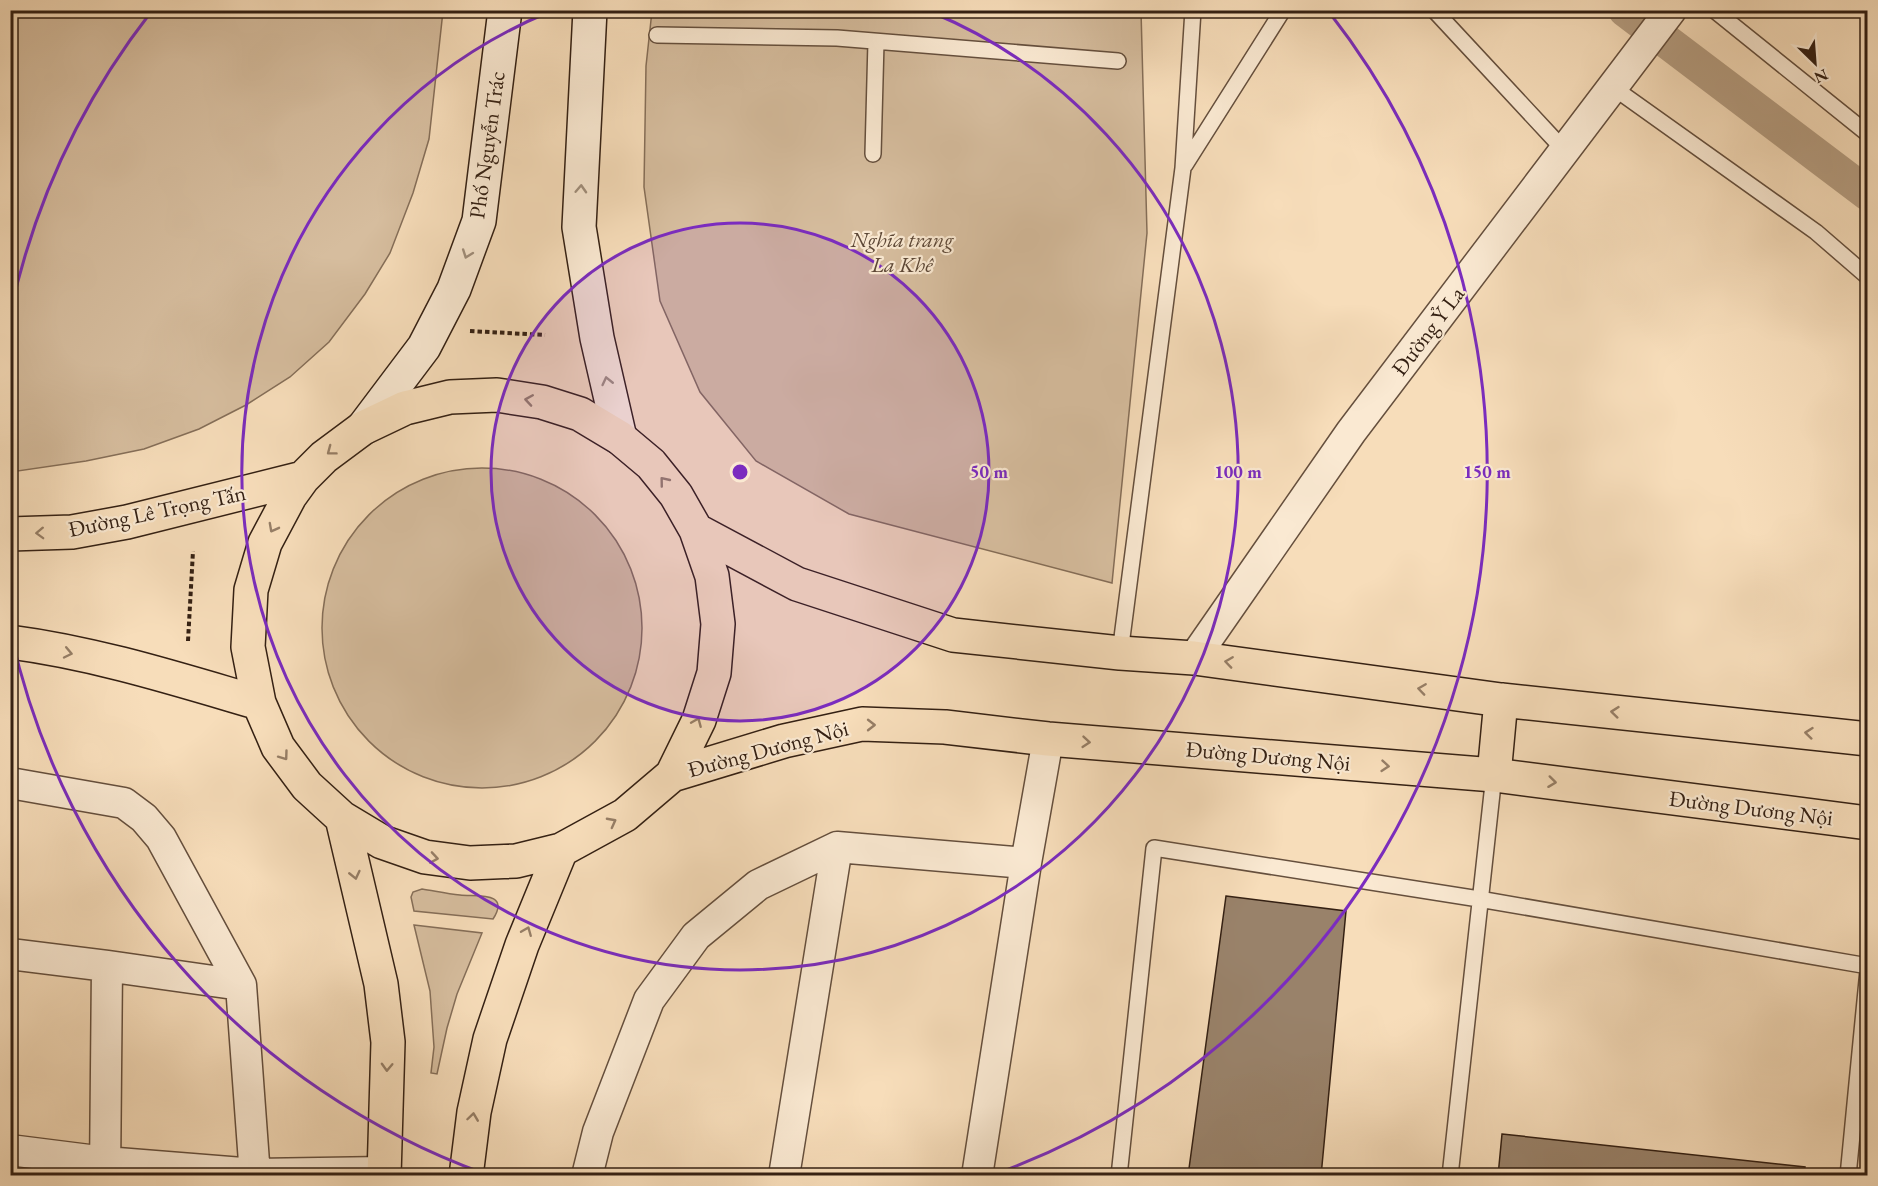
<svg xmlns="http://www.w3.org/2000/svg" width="1878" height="1186" font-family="'EB Garamond',serif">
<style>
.green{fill:#d6bd9e;stroke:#856e58;stroke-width:1.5}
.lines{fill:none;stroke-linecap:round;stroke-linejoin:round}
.canal{stroke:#b59d81;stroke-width:34}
.building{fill:#99826a;stroke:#342013;stroke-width:1.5}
.service-casing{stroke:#654f3d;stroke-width:18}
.minor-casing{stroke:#654f3d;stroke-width:33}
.secondary-casing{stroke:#342013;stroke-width:36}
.primary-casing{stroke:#342013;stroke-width:36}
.path{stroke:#342013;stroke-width:4;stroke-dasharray:4.5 3;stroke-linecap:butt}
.service{stroke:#fae9d2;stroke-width:15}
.minor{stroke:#fae9d2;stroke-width:30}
.secondary{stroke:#fae9d2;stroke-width:33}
.primary{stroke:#f7ddba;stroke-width:33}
.oneway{stroke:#a18f7c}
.oneway2{stroke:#967e66}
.ring{fill:none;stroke:#7b2cbf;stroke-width:3}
.labels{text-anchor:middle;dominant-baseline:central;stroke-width:4.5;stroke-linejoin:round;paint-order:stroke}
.street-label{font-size:22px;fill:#342013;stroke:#fae9d2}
.park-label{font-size:22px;font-style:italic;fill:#5c4736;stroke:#fae9d2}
.centre{fill:#7b2cbf;stroke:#fae9d2;stroke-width:3}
.ring-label{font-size:18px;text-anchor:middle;font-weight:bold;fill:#7b2cbf;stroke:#fae9d2;stroke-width:4.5;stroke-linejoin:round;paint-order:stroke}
</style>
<rect width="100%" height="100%" fill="#f7ddba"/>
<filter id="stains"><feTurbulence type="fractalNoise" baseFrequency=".00333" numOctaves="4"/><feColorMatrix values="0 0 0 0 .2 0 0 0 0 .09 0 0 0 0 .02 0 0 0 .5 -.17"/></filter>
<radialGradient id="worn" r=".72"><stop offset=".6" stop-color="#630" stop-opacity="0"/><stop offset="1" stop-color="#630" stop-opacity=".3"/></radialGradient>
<path class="green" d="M 10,11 L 443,11 L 429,139 L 413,193 L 390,253 L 365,294 L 329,342 L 290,377 L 246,405 L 199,429 L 144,449 L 86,461 L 11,472 Z
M 652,11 L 1141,11 L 1147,233 L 1112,583 L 849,514 L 756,461 L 700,392 L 660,301 L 644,187 L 646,66 Z
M322 628a160 160 0 1 1 320 0a160 160 0 1 1-320 0Z
M 422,889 C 435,891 447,894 460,895 C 476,897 511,891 493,919 L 414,911 L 411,897 L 413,892 Z
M 414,925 L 482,933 L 457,994 L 447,1028 L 437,1074 L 431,1073 L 434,1047 L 430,991 Z"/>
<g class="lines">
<path class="canal" d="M 1625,10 L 1868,194"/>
</g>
<path class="building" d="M 1226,896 L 1346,911 L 1321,1176 L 1188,1176 Z
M 1502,1134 L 1805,1167 L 1804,1176 L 1498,1176 Z"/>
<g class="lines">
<defs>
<path id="service" d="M 1434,10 L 1565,151
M 1714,10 L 1868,134
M 657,35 L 837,38 L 1118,61
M 1614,88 L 1816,232 L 1868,277
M 873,154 L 876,42
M 1185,165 L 1283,10
M 1120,653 L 1183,168 L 1193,10
M 1119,1176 L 1154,848 L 1479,899 L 1868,966
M 1450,1176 L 1494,775
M 1848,1176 L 1868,970"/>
<path id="minor" d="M 1194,658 L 1351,432 L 1671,10
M 10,783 L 124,803 L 144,818 L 161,838 L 241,985 L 255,1176
M 10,954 L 107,966 L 241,985
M 10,1150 L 105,1162 L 255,1174 L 384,1172
M 105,1176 L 107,966
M 587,1176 L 598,1132 L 649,1000 L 696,936 L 758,885 L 837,847 L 1026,863
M 784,1176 L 837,847
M 977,1176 L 1026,863 L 1048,739"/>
<path id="secondary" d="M 590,10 L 579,227 L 597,338 L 620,438
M 363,428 L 424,347 L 454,289 L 479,221 L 505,10"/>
<path id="primary" d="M 696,530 L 797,584 L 953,635 L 1120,653 L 1194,658 L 1501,700 L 1868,739
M 10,534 L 72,532 L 127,522 L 303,478
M 10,642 C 95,653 177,679 259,703
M 672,775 L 699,720 L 714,673 L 718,624 L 712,576 L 696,530 L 676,495 L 651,464 L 620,438 L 580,414 L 542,402 L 497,395 L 450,397 L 405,408 L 363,428 L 324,457 L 303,478 L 290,496 L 265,543 L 251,590 L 248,647 L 259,703 L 278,747 L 307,786 L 342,818 L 382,842 L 425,857 L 470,863 L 516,861 L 561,850 L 625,815 L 672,775 L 784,741 L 862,724 L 945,727 L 1048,739 L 1494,775 L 1868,823
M 1494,775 L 1501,700
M 342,818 L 381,984 L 388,1042 L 384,1176
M 466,1176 L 474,1112 L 490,1039 L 522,945 L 561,850"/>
</defs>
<use href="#service" class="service-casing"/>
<use href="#minor" class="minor-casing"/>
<use href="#secondary" class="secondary-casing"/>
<use href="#primary" class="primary-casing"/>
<path class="path" d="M 470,331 L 545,335
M 188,641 L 193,551"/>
<use href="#service" class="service"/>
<use href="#minor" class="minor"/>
<use href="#secondary" class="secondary"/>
<use href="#primary" class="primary"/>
</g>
<defs><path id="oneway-chevron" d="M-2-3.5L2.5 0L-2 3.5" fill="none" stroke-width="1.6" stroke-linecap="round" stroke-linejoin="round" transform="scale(1.5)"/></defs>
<g class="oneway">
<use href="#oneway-chevron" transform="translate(581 189) rotate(-87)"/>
<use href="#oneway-chevron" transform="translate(467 254) rotate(110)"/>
<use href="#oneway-chevron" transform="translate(607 381) rotate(-103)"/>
</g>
<g class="oneway2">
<use href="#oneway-chevron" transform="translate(529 400) rotate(-171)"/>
<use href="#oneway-chevron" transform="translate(331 451) rotate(143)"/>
<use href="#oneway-chevron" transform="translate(664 481) rotate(-129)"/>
<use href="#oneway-chevron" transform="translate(273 528) rotate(118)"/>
<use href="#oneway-chevron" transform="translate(40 533) rotate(178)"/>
<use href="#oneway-chevron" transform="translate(68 653) rotate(12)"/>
<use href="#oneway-chevron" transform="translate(1229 662) rotate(-172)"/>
<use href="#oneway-chevron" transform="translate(1422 689) rotate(-172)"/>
<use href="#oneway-chevron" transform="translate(1615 712) rotate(-174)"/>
<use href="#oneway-chevron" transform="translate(697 722) rotate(-67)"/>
<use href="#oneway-chevron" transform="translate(871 725)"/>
<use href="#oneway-chevron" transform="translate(1809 733) rotate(-174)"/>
<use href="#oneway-chevron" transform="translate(1086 742) rotate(5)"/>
<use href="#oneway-chevron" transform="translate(284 756) rotate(54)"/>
<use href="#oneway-chevron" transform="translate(1385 766) rotate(5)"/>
<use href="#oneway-chevron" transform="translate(1552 782) rotate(7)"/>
<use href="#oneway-chevron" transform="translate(612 822) rotate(-28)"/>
<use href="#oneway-chevron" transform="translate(434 858) rotate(9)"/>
<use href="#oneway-chevron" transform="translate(355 875) rotate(77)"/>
<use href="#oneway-chevron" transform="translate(527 931) rotate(-68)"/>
<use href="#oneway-chevron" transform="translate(387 1067) rotate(92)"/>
<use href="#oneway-chevron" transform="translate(473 1117) rotate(-82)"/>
</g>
<circle cx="740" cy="472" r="249" fill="#7b2cbf" fill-opacity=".12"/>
<g class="ring">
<circle cx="740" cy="472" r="249"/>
<path d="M931 12A498 498 0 1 1 549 12"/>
<path d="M485 1174A747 747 0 0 1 11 634M11 310A747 747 0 0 1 151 12M1329 12A747 747 0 0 1 995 1174"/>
</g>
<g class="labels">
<g class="street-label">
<text transform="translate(487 145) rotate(-82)">Phố Nguyễn Trác</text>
<text transform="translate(1428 331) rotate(-53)">Đường Ỷ La</text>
<text transform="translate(157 511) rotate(-12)">Đường Lê Trọng Tấn</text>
<text transform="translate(768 749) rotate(-15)">Đường Dương Nội</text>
<text transform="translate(1268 756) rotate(5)">Đường Dương Nội</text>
<text transform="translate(1751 808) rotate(7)">Đường Dương Nội</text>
</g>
<g class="park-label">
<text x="902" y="239">Nghĩa trang<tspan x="902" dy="25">La Khê</tspan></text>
</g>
</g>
<circle cx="740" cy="472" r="9" class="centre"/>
<g class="ring-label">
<text x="989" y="478">50 m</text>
<text x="1238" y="478">100 m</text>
<text x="1487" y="478">150 m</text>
</g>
<rect width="1878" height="1186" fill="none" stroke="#f7ddba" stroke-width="36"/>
<rect x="12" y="12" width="1854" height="1162" fill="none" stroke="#342013" stroke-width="3"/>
<rect x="18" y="18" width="1842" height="1150" fill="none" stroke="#342013" stroke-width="1.5"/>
<g transform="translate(1815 63) rotate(155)" stroke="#fae9d2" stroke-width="4.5" paint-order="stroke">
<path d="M0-4.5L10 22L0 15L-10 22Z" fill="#342013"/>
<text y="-9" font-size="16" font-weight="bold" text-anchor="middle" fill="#342013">N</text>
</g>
<rect width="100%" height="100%" filter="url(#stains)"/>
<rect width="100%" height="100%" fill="url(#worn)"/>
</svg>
